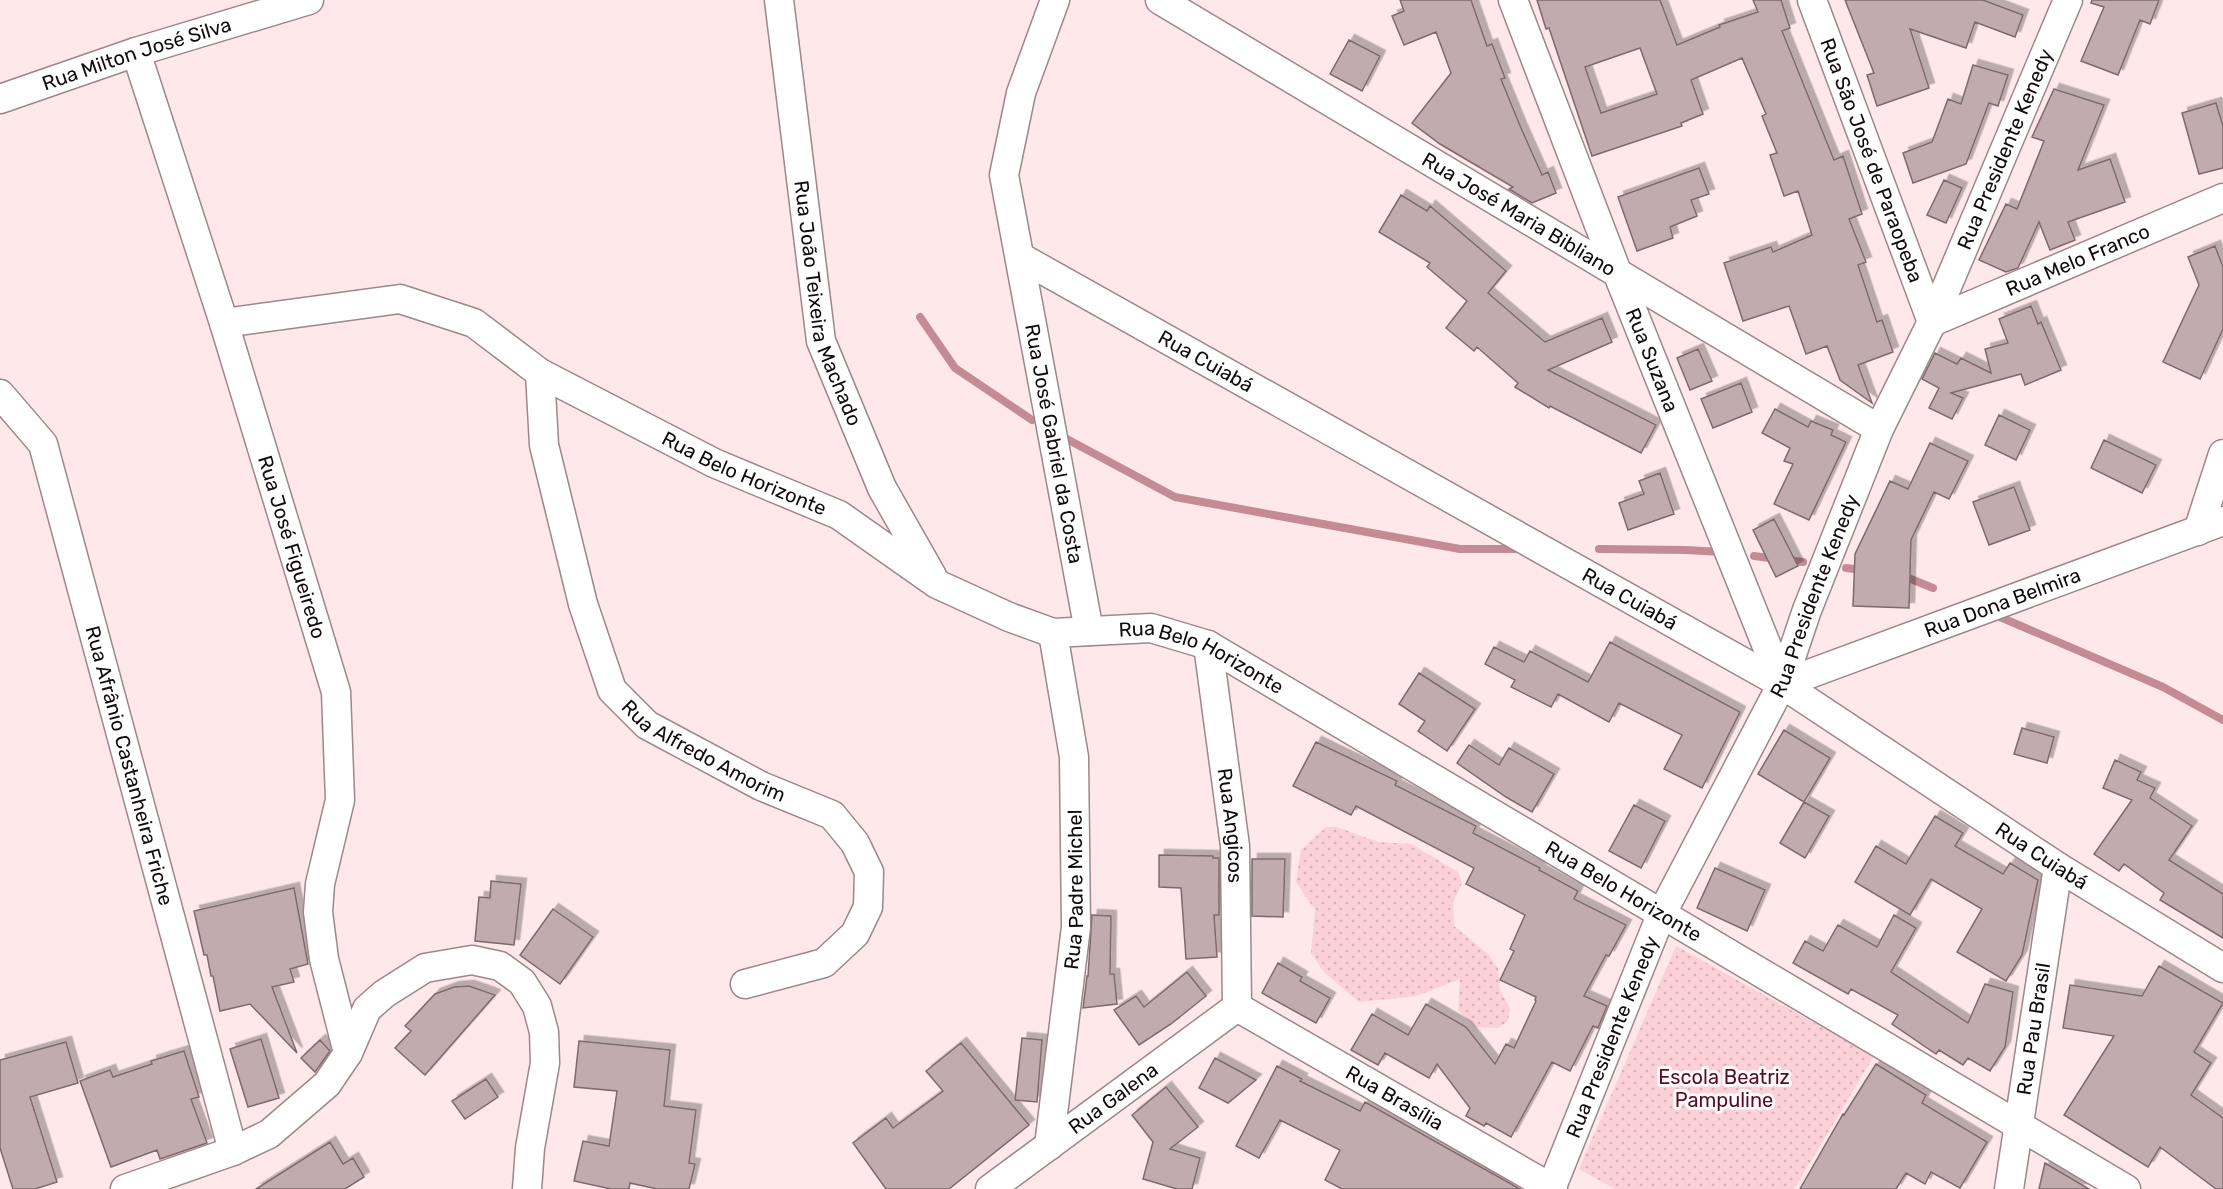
<svg xmlns="http://www.w3.org/2000/svg" width="2223" height="1189" font-family="Rubik,sans-serif">
<style>
.grass{fill:url(#grass-dots)}
.lines{fill:none;stroke-linecap:round;stroke-linejoin:round}
.stream{stroke:#c58b94;stroke-width:8}
.building{fill:#c1abae;stroke:#7e6a6c;stroke-width:1.5;fill-rule:evenodd;filter:url(#shadow)}
.minor-casing{stroke:#9c878a;stroke-width:31}
.minor{stroke:#fff;stroke-width:28}
.labels{text-anchor:middle;dominant-baseline:central;stroke-width:6;stroke-linejoin:round;paint-order:stroke}
.street-label{font-size:20px;fill:#120b0c;stroke:#fffafb}
.park-label{font-size:20px;fill:#540d22;stroke:#fffafb}
</style>
<defs>
<pattern id="grass-dots" width="8" height="8" patternUnits="userSpaceOnUse" patternTransform="scale(1.5)"><rect width="8" height="8" fill="#fbd0d6"/><path d="M2 2h.1M6 6h.1" fill="none" stroke="#d6b1b6" stroke-width="1.8" stroke-linecap="round"/></pattern>
<filter id="shadow"><feDropShadow dx="5.5" dy="-5.5" stdDeviation="0" flood-color="#0004"/></filter>
</defs>
<rect width="100%" height="100%" fill="#ffe8ea"/>
<path class="grass" d="M 1326,827 L 1337,827 L 1378,842 L 1411,844 L 1458,872 L 1462,883 L 1453,903 L 1454,926 L 1488,954 L 1498,968 L 1500,990 L 1510,1009 L 1508,1021 L 1498,1028 L 1475,1027 L 1458,1010 L 1460,979 L 1416,996 L 1359,1002 L 1324,972 L 1311,953 L 1315,910 L 1296,882 L 1301,850 Z
M 1676,946 L 1874,1056 L 1794,1189 L 1615,1189 L 1579,1169 Z"/>
<g class="lines">
<path class="stream" d="M 920,317 L 955,368 L 1032,420
M 1065,438 L 1175,497 L 1460,549 L 1521,549
M 1599,549 L 1686,550 L 1722,552
M 1754,556 L 1803,562
M 1846,568 L 1863,570
M 1901,575 L 1933,588
M 1993,614 L 2163,687 L 2223,720"/>
</g>
<path class="building" d="M 1400,0 L 1471,0 L 1487,46 L 1492,44 L 1505,78 L 1501,79 L 1521,128 L 1542,175 L 1548,172 L 1556,193 L 1532,203 L 1509,189 L 1513,187 L 1440,144 L 1412,123 L 1451,73 L 1436,32 L 1404,45 L 1392,16 L 1404,11 Z
M 1537,0 L 1660,0 L 1677,45 L 1720,27 L 1719,25 L 1758,12 L 1753,0 L 1781,0 L 1790,28 L 1782,31 L 1834,160 L 1843,156 L 1862,214 L 1849,219 L 1866,262 L 1858,265 L 1877,322 L 1882,320 L 1893,352 L 1858,365 L 1872,403 L 1840,380 L 1827,346 L 1806,354 L 1789,306 L 1743,321 L 1724,263 L 1771,247 L 1773,252 L 1812,235 L 1798,191 L 1784,196 L 1770,155 L 1777,153 L 1762,116 L 1766,114 L 1742,58 L 1691,80 L 1703,114 L 1681,123 L 1682,126 L 1592,156 L 1549,28 L 1546,29 ZM 1640,48 L 1657,94 L 1601,113 L 1585,67 Z
M 1845,0 L 1983,0 L 2023,15 L 2015,37 L 1975,22 L 1966,48 L 1910,29 L 1929,88 L 1877,106 L 1867,75 L 1874,73 Z
M 2092,0 L 2159,0 L 2150,24 L 2140,20 L 2118,75 L 2081,61 L 2104,7 L 2091,3 Z
M 1349,40 L 1380,56 L 1362,91 L 1330,74 Z
M 1973,65 L 2008,75 L 1998,106 L 1989,103 L 1966,164 L 1913,183 L 1903,153 L 1932,142 L 1948,99 L 1961,104 Z
M 2054,89 L 2104,105 L 2078,170 L 2110,159 L 2125,202 L 2068,222 L 2075,240 L 2050,250 L 2039,222 L 2018,268 L 2006,272 L 1979,260 L 2006,204 L 2017,209 L 2044,141 L 2032,137 Z
M 2216,103 L 2223,126 L 2223,168 L 2199,174 L 2182,113 Z
M 1699,168 L 1709,194 L 1691,200 L 1697,216 L 1670,227 L 1673,238 L 1637,251 L 1618,197 Z
M 1944,180 L 1962,188 L 1946,223 L 1927,215 Z
M 1401,195 L 1427,211 L 1430,206 L 1506,271 L 1488,293 L 1545,342 L 1602,318 L 1612,342 L 1548,370 L 1656,425 L 1641,453 L 1550,406 L 1549,408 L 1515,387 L 1518,383 L 1477,347 L 1474,351 L 1446,328 L 1467,301 L 1427,267 L 1430,263 L 1379,232 Z
M 2215,246 L 2223,267 L 2223,329 L 2200,379 L 2163,362 L 2199,285 L 2188,257 Z
M 2031,306 L 2038,324 L 2041,322 L 2061,370 L 2025,385 L 2021,374 L 1951,393 L 1963,398 L 1952,419 L 1929,408 L 1939,388 L 1922,379 L 1935,353 L 1957,364 L 1961,358 L 1991,373 L 1985,349 L 2008,343 L 1999,319 Z
M 1698,349 L 1712,381 L 1690,390 L 1677,358 Z
M 1741,383 L 1752,412 L 1713,428 L 1701,399 Z
M 1775,409 L 1808,427 L 1811,421 L 1833,430 L 1831,435 L 1846,442 L 1809,520 L 1774,504 L 1793,464 L 1784,461 L 1790,448 L 1762,433 Z
M 1999,415 L 2030,430 L 2016,460 L 1985,445 Z
M 2104,440 L 2156,465 L 2142,493 L 2091,468 Z
M 1930,443 L 1968,461 L 1949,499 L 1934,492 L 1911,540 L 1909,608 L 1853,606 L 1855,554 L 1890,481 L 1908,489 Z
M 1660,473 L 1674,514 L 1628,530 L 1619,503 L 1644,494 L 1639,481 Z
M 2014,487 L 2030,530 L 1989,545 L 1973,502 Z
M 1774,519 L 1798,566 L 1776,577 L 1753,530 Z
M 1610,642 L 1740,712 L 1702,788 L 1664,769 L 1682,735 L 1619,703 L 1609,722 L 1558,694 L 1551,707 L 1511,687 L 1515,680 L 1485,664 L 1494,647 L 1524,662 L 1530,651 L 1588,682 Z
M 1419,673 L 1475,709 L 1447,751 L 1418,731 L 1425,721 L 1399,704 Z
M 2022,728 L 2054,737 L 2047,763 L 2014,754 Z
M 1784,730 L 1830,758 L 1804,802 L 1758,774 Z
M 1316,742 L 1397,781 L 1395,785 L 1476,826 L 1473,833 L 1540,868 L 1539,870 L 1578,891 L 1574,899 L 1626,925 L 1609,956 L 1606,955 L 1584,996 L 1607,1006 L 1598,1028 L 1593,1026 L 1570,1071 L 1552,1062 L 1511,1137 L 1486,1123 L 1484,1126 L 1466,1116 L 1470,1108 L 1437,1064 L 1429,1078 L 1385,1053 L 1378,1065 L 1351,1050 L 1372,1014 L 1408,1035 L 1426,1004 L 1466,1027 L 1495,1064 L 1506,1044 L 1514,1048 L 1536,1001 L 1535,1000 L 1536,997 L 1500,980 L 1514,951 L 1510,949 L 1525,915 L 1466,884 L 1474,868 L 1356,806 L 1351,815 L 1293,786 Z
M 1469,745 L 1499,765 L 1509,748 L 1554,774 L 1532,812 L 1506,797 L 1457,763 Z
M 2115,760 L 2141,772 L 2137,780 L 2155,788 L 2150,798 L 2192,826 L 2169,860 L 2223,894 L 2223,938 L 2160,900 L 2164,893 L 2124,864 L 2119,871 L 2094,854 L 2132,800 L 2103,788 Z
M 1804,802 L 1829,816 L 1805,858 L 1780,843 Z
M 1634,805 L 1665,821 L 1641,868 L 1609,851 Z
M 1935,816 L 1963,833 L 1955,846 L 2003,874 L 2010,863 L 2038,880 L 2022,955 L 2006,981 L 1957,952 L 1982,909 L 1931,879 L 1910,915 L 1855,882 L 1876,846 L 1906,864 Z
M 1159,855 L 1213,856 L 1213,858 L 1219,858 L 1219,915 L 1214,915 L 1217,957 L 1186,959 L 1181,888 L 1159,887 Z
M 1252,859 L 1285,859 L 1283,917 L 1252,916 Z
M 1715,868 L 1765,890 L 1747,931 L 1697,908 Z
M 491,881 L 521,884 L 514,945 L 475,941 L 479,897 L 490,898 Z
M 294,888 L 308,964 L 290,969 L 294,982 L 272,987 L 297,1053 L 250,1004 L 220,1011 L 213,976 L 211,976 L 207,955 L 204,955 L 194,911 Z
M 553,909 L 593,937 L 560,984 L 520,955 Z
M 1092,915 L 1111,916 L 1110,974 L 1114,974 L 1117,1004 L 1083,1008 L 1087,976 L 1088,976 Z
M 1894,915 L 1916,928 L 1891,972 L 1968,1023 L 1985,984 L 2013,992 L 2005,1047 L 1990,1071 L 1968,1058 L 1963,1065 L 1939,1050 L 1936,1054 L 1892,1024 L 1898,1015 L 1851,989 L 1848,994 L 1793,963 L 1805,941 L 1823,951 L 1838,925 L 1877,947 Z
M 1278,963 L 1302,977 L 1300,981 L 1330,998 L 1316,1023 L 1262,993 Z
M 2159,966 L 2223,1003 L 2194,1052 L 2211,1063 L 2191,1095 L 2223,1118 L 2223,1189 L 2216,1189 L 2160,1147 L 2148,1167 L 2064,1115 L 2114,1036 L 2063,1028 L 2070,985 L 2142,996 Z
M 1187,972 L 1206,996 L 1171,1024 L 1139,1045 L 1114,1010 L 1136,996 L 1144,1007 Z
M 469,986 L 495,995 L 425,1075 L 395,1048 L 411,1031 L 405,1026 L 435,994 L 454,987 Z
M 1022,1038 L 1042,1040 L 1037,1102 L 1015,1100 Z
M 261,1039 L 279,1098 L 248,1107 L 230,1049 Z
M 320,1040 L 330,1051 L 315,1072 L 301,1058 Z
M 579,1041 L 670,1050 L 664,1106 L 696,1110 L 689,1163 L 695,1164 L 689,1189 L 657,1189 L 630,1183 L 629,1189 L 611,1189 L 574,1181 L 583,1141 L 609,1146 L 617,1091 L 574,1087 Z
M 66,1042 L 78,1083 L 30,1097 L 57,1182 L 35,1189 L 13,1189 L 0,1148 L 0,1060 Z
M 961,1043 L 1029,1125 L 949,1189 L 886,1189 L 853,1143 L 886,1118 L 893,1128 L 943,1091 L 926,1071 Z
M 184,1051 L 199,1097 L 191,1099 L 207,1143 L 160,1159 L 157,1150 L 111,1167 L 80,1081 L 110,1070 L 113,1077 L 152,1064 L 151,1061 Z
M 1215,1058 L 1256,1080 L 1228,1103 L 1199,1088 Z
M 1876,1064 L 1926,1095 L 1922,1103 L 1987,1142 L 1960,1188 L 1931,1172 L 1925,1184 L 1906,1173 L 1896,1189 L 1800,1189 L 1843,1114 L 1844,1115 Z
M 1277,1066 L 1302,1079 L 1300,1081 L 1360,1111 L 1365,1102 L 1520,1189 L 1342,1189 L 1325,1180 L 1340,1150 L 1280,1120 L 1259,1158 L 1236,1146 Z
M 486,1079 L 498,1097 L 465,1119 L 452,1101 Z
M 1166,1087 L 1198,1127 L 1170,1149 L 1200,1158 L 1192,1189 L 1177,1189 L 1143,1179 L 1153,1142 L 1132,1115 Z
M 330,1142 L 343,1164 L 353,1158 L 364,1177 L 345,1189 L 256,1189 Z
M 2045,1163 L 2089,1189 L 2039,1189 Z"/>
<g class="lines">
<defs>
<g id="minor">
<path id="s1" d="M 779,0 L 821,341 L 882,488 L 932,576"/>
<path id="s2" d="M 1055,0 L 1021,93 L 1004,175 L 1089,631"/>
<path id="s3" d="M 1160,0 L 1879,429"/>
<path id="s4" d="M 1513,0 L 1617,272 L 1782,684 L 2223,521"/>
<path id="s5" d="M 1812,0 L 1932,322 L 2223,198"/>
<path id="s6" d="M 136,52 L 224,323 L 336,692 L 340,800 L 320,884 L 318,912 L 324,959 L 348,1053"/>
<path id="s7" d="M 0,99 L 136,52 L 309,0"/>
<path id="s8" d="M 1020,257 L 1782,684 L 2058,867 L 2223,968"/>
<path id="s9" d="M 224,323 L 400,299 L 474,323 L 540,373 L 714,463 L 839,515 L 937,584 L 1009,617 L 1053,633 L 1151,628 L 1208,645 L 2126,1189"/>
<path id="s10" d="M 540,373 L 544,445 L 583,604 L 612,690 L 647,725 L 761,786 L 832,815 L 855,843 L 869,872 L 868,907 L 855,934 L 824,963 L 745,984"/>
<path id="s11" d="M 0,394 L 43,444 L 233,1151"/>
<path d="M 2198,531 L 2223,454"/>
<path id="s12" d="M 1208,645 L 1235,846 L 1237,1007"/>
<path id="s13" d="M 1237,1007 L 1553,1189"/>
<path id="s14" d="M 1049,1146 L 1076,927 L 1074,757 L 1053,633"/>
<path d="M 125,1189 L 233,1151 L 269,1134 L 327,1084 L 348,1053 L 367,1009 L 384,994 L 425,968 L 472,960 L 500,966 L 522,982 L 537,1006 L 544,1032 L 545,1063 L 530,1148 L 527,1189"/>
<path id="s15" d="M 990,1189 L 1237,1007"/>
<path id="s16" d="M 1551,1189 L 1661,915 L 1782,684 L 1807,610 L 1879,429 L 1932,322 L 2068,0"/>
<path id="s17" d="M 2009,1189 L 2058,867"/>
</g>
</defs>
<use href="#minor" class="minor-casing"/>
<use href="#minor" class="minor"/>
</g>
<g class="labels">
<g class="street-label">
<text stroke="none"><textPath href="#s7" startOffset="144">Rua Milton José Silva</textPath></text>
<text stroke="none"><textPath href="#s16" startOffset="1136">Rua Presidente Kenedy</textPath></text>
<text stroke="none"><textPath href="#s5" startOffset="171">Rua São José de Paraopeba</textPath></text>
<text stroke="none"><textPath href="#s3" startOffset="418">Rua José Maria Bibliano</textPath></text>
<text stroke="none"><textPath href="#s5" startOffset="502">Rua Melo Franco</textPath></text>
<text stroke="none"><textPath href="#s1" startOffset="308">Rua João Teixeira Machado</textPath></text>
<text stroke="none"><textPath href="#s4" startOffset="386">Rua Suzana</textPath></text>
<text stroke="none"><textPath href="#s8" startOffset="213">Rua Cuiabá</textPath></text>
<text stroke="none"><textPath href="#s2" startOffset="456">Rua José Gabriel da Costa</textPath></text>
<text stroke="none"><textPath href="#s9" startOffset="566">Rua Belo Horizonte</textPath></text>
<text stroke="none"><textPath href="#s6" startOffset="519">Rua José Figueiredo</textPath></text>
<text stroke="none"><textPath href="#s16" startOffset="650">Rua Presidente Kenedy</textPath></text>
<text stroke="none"><textPath href="#s8" startOffset="699">Rua Cuiabá</textPath></text>
<text stroke="none"><textPath href="#s4" startOffset="970">Rua Dona Belmira</textPath></text>
<text stroke="none"><textPath href="#s9" startOffset="1070">Rua Belo Horizonte</textPath></text>
<text stroke="none"><textPath href="#s10" startOffset="438">Rua Alfredo Amorim</textPath></text>
<text stroke="none"><textPath href="#s11" startOffset="399">Rua Afrânio Castanheira Friche</textPath></text>
<text stroke="none"><textPath href="#s12" startOffset="182">Rua Angicos</textPath></text>
<text stroke="none"><textPath href="#s8" startOffset="1185">Rua Cuiabá</textPath></text>
<text stroke="none"><textPath href="#s14" startOffset="258">Rua Padre Michel</textPath></text>
<text stroke="none"><textPath href="#s9" startOffset="1556">Rua Belo Horizonte</textPath></text>
<text stroke="none"><textPath href="#s17" startOffset="162">Rua Pau Brasil</textPath></text>
<text stroke="none"><textPath href="#s16" startOffset="164">Rua Presidente Kenedy</textPath></text>
<text stroke="none"><textPath href="#s15" startOffset="153">Rua Galena</textPath></text>
<text stroke="none"><textPath href="#s13" startOffset="182">Rua Brasília</textPath></text>
</g>
<g class="park-label">
<text x="1724" y="1077">Escola Beatriz<tspan x="1724" dy="23">Pampuline</tspan></text>
</g>
</g>
</svg>
